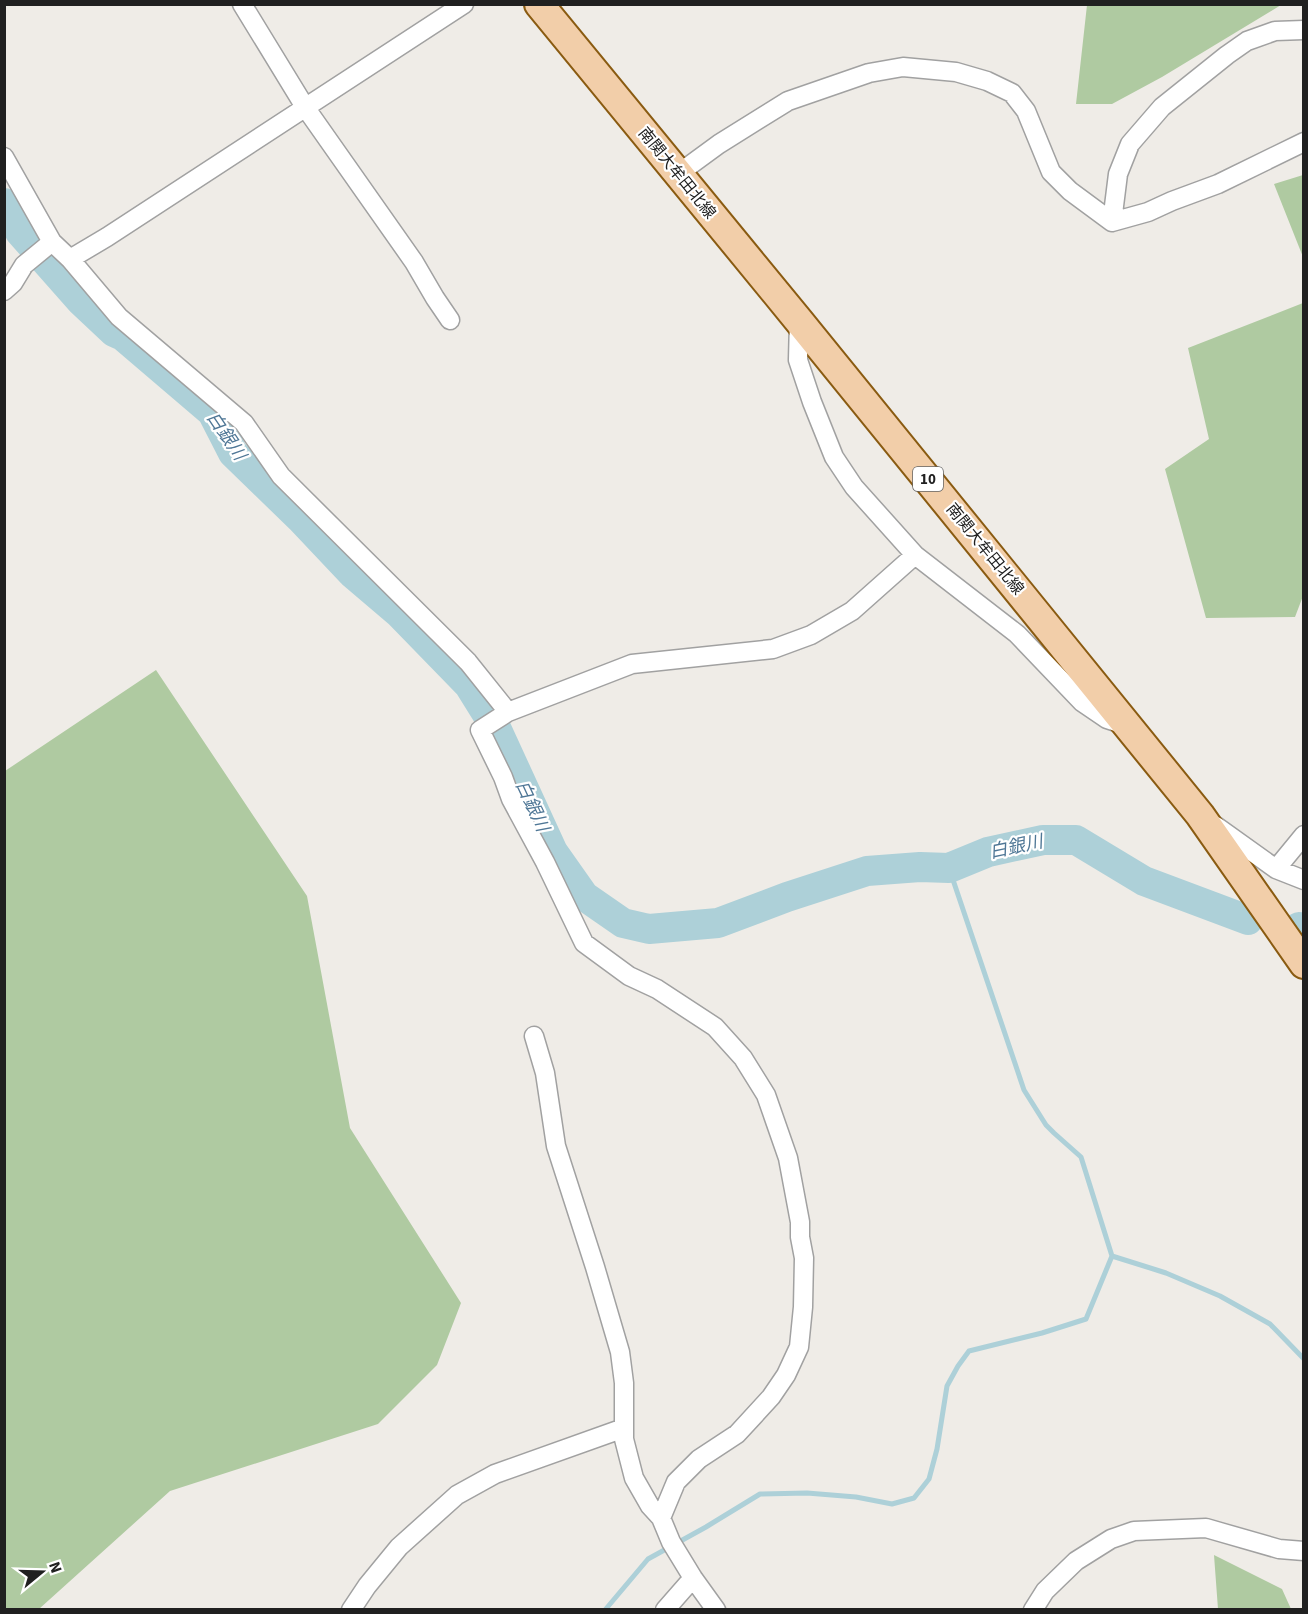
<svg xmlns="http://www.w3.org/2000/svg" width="1308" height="1614" font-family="'Source Sans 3','Noto Sans JP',sans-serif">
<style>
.forest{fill:#afcaa1}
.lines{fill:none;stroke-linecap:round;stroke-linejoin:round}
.stream{stroke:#add0d8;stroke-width:5}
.river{stroke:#add0d8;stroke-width:30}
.minor-casing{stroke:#a1a1a1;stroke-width:21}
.primary-casing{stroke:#8a5b11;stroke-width:32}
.minor{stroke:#fff;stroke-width:18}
.primary{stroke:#f2cea9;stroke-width:28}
.labels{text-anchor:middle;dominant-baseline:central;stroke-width:4.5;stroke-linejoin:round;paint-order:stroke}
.shield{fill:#fff;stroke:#636363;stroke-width:1.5}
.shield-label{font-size:15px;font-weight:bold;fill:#202020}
.street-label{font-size:16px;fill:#202020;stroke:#fff}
.water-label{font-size:18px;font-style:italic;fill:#4f7796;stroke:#fff}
</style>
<rect width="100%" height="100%" fill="#efece7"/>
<path class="forest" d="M 1087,5 L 1087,4 L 1281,5 L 1162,77 L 1112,104 L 1076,104 Z
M 1303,175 L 1304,175 L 1303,257 L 1274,184 Z
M 1303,303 L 1303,596 L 1295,617 L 1206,618 L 1165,469 L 1209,439 L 1188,348 Z
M 156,670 L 307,896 L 350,1128 L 461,1303 L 437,1365 L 378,1424 L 170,1491 L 39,1609 L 5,1609 L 5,771 Z
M 1214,1555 L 1282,1589 L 1291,1609 L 1218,1609 Z"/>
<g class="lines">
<path class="stream" d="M 1112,1256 L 1166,1273 L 1220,1296 L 1270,1324 L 1304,1359
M 605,1610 L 648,1559 L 706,1527 L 760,1494 L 807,1493 L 856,1497 L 892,1504 L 914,1498 L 929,1479 L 937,1449 L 947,1386 L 958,1366 L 969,1351 L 1042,1333 L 1086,1319 L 1112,1256 L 1081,1157 L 1054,1133 L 1046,1125 L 1024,1090 L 949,868"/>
<path class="river" d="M 4,203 L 20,232 L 81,301 L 114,332 L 123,336 L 212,412 L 233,453 L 301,519 L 352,573 L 399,613 L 469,685 L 497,730 L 553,852 L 584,896 L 623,923 L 649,929 L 718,923 L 787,897 L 867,871 L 920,867 L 949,868 L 988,852 L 1043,840 L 1076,840 L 1144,881 L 1248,920
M 1299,927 L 1304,928"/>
<defs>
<path id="minor" d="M 242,4 L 305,107 L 414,262 L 435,298 L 450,320
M 4,157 L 52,242 L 70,259 L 119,317 L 244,423 L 281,476 L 468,662 L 508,712 L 480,730 L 503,777 L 511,799 L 545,862 L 584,943 L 629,976 L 657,989 L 715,1027 L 743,1058 L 766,1095 L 788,1158 L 800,1222 L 800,1237 L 804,1258 L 803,1307 L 799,1347 L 786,1375 L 771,1397 L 737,1434 L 699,1459 L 676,1482 L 661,1518
M 678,174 L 719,144 L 788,101 L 869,73 L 903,67 L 956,72 L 987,81 L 1012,93 L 1026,111 L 1051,172 L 1070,191 L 1112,222
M 1112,222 L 1118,174 L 1130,144 L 1162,107 L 1227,55 L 1247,41 L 1275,31 L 1304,30
M 1112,222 L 1148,212 L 1172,201 L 1218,184 L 1304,142
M 70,259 L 107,237 L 464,4
M 4,291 L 13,283 L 24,265 L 52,242
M 799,321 L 798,360 L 812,402 L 834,457 L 854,487 L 915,555 L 1017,634 L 1082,702 L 1107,719 L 1122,724
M 508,712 L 632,664 L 773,649 L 811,635 L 852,611 L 915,555
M 1216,826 L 1276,869 L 1304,880
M 1276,869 L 1304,835
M 534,1036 L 545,1073 L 556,1146 L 595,1267 L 620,1352 L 624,1383 L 624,1439 L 634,1478 L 650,1506 L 661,1518 L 671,1542 L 693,1578 L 716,1610
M 351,1610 L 367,1586 L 399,1547 L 457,1495 L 495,1474 L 624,1428
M 665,1610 L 693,1578
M 1033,1610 L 1045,1591 L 1076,1561 L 1111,1539 L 1134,1531 L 1206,1528 L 1279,1549 L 1304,1551"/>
<path id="primary" d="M 539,4 L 799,321 L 1200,815 L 1304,964"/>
</defs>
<use href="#minor" class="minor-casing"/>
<use href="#primary" class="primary-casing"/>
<use href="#minor" class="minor"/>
<use href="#primary" class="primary"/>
</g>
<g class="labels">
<rect class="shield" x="913" y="467" width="30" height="24" rx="4.5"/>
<g class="shield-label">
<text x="928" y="479">10</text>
</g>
<g class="street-label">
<text transform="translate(677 173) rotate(51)">南関大牟田北線</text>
<text transform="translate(985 549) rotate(51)">南関大牟田北線</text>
</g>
<g class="water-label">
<text transform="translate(226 436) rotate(56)">白銀川</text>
<text transform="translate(532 806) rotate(65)">白銀川</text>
<text transform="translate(1016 847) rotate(-12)">白銀川</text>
</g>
</g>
<rect width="1308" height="1614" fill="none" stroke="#202020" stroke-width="12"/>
<g transform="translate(42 1572) rotate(71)" stroke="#ffffff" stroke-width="4.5" paint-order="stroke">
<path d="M0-4.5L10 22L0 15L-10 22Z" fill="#202020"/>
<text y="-9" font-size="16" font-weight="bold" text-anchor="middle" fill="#202020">N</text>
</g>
</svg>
